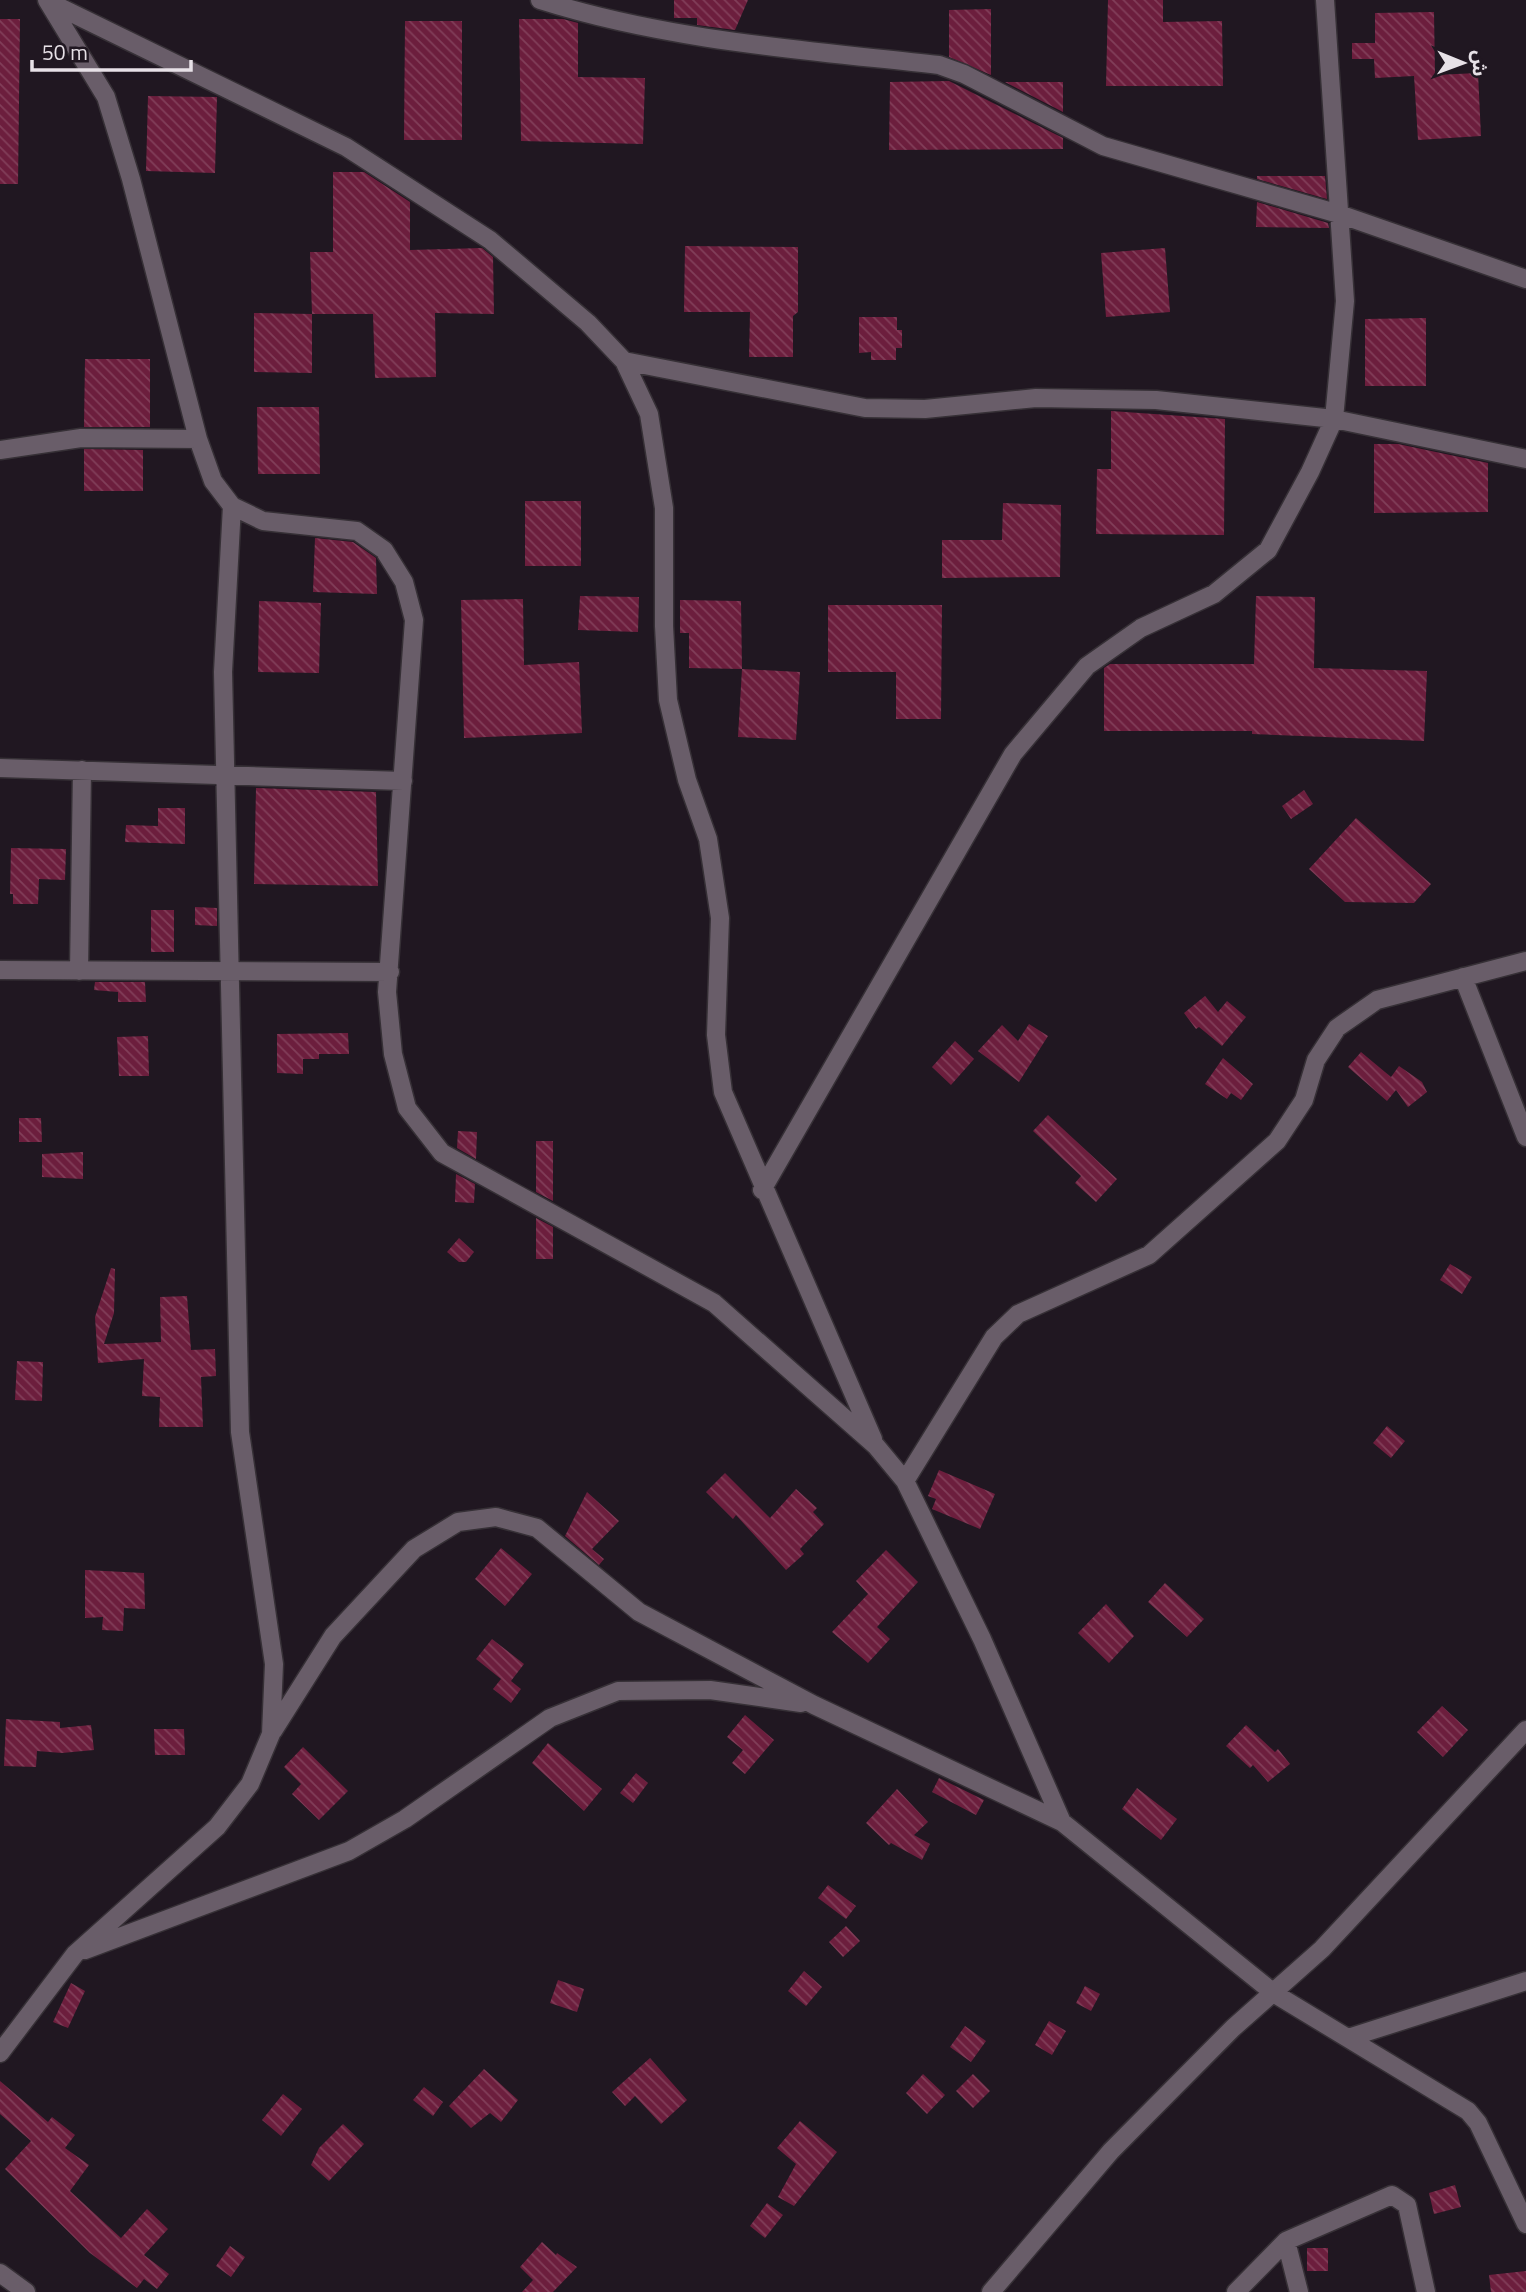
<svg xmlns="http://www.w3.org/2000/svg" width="1526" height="2292" font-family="'Titillium Web','Noto Sans Arabic',sans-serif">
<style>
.building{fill:url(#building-back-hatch)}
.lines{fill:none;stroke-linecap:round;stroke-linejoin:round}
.minor-casing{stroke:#363036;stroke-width:21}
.minor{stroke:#695d69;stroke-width:18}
</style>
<defs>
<pattern id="building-back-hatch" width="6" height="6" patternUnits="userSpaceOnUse" patternTransform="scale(1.75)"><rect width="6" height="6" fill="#6c1e3d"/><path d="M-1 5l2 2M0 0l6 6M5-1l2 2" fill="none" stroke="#813e59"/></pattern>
</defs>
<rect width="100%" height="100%" fill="#201721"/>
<path class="building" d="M 674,0 L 748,0 L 735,30 L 697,25 L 697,18 L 674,18 Z
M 1108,0 L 1163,0 L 1163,22 L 1222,21 L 1223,86 L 1106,86 Z
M 991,9 L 991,75 L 949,57 L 949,10 Z
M 1434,12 L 1435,75 L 1478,73 L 1481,136 L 1418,140 L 1414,76 L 1375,78 L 1374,59 L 1352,59 L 1352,43 L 1375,43 L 1375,13 Z
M 0,19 L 20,19 L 18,184 L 0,184 Z
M 519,19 L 563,19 L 578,23 L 578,77 L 645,78 L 643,144 L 521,141 Z
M 405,21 L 462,21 L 462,140 L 404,140 Z
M 949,81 L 1063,138 L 1063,149 L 889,150 L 890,82 Z
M 1005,82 L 1063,82 L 1063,112 Z
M 148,96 L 217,97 L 215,173 L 146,171 Z
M 333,172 L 364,172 L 410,202 L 410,250 L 482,248 L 493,257 L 494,314 L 435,313 L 436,377 L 375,378 L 373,314 L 312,314 L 310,252 L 333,252 Z
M 1257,176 L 1325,176 L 1327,199 L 1257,179 Z
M 1257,202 L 1328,223 L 1329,228 L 1256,227 Z
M 685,246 L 798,247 L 798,312 L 793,316 L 793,357 L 749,357 L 750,312 L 684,312 Z
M 1165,248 L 1170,312 L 1106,317 L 1101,253 Z
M 254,313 L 312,314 L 312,373 L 254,372 Z
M 859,317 L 897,317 L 897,330 L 902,330 L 902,348 L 896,348 L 896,360 L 871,360 L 871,352 L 859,353 Z
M 1426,318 L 1426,386 L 1365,386 L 1365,319 Z
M 85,359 L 150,359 L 150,427 L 84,427 Z
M 257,407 L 319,407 L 320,474 L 258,474 Z
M 1111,411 L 1225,419 L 1224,535 L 1096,534 L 1097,469 L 1111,469 Z
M 1374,444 L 1398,444 L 1488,463 L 1488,512 L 1374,513 Z
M 84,449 L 143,450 L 143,491 L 84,491 Z
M 525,501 L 581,501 L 581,566 L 525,566 Z
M 1003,503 L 1061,505 L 1060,577 L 942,578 L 942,540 L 1002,540 Z
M 315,538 L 353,542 L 376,558 L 377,594 L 313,592 Z
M 580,596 L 639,597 L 638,632 L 578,630 Z
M 1256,596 L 1315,597 L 1314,668 L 1427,671 L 1424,741 L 1252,734 L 1252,731 L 1104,731 L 1104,668 L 1110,664 L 1254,664 Z
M 523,599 L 524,665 L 579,662 L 582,733 L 464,738 L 461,600 Z
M 680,600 L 741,601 L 742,669 L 689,668 L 689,633 L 680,633 Z
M 259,601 L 321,603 L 319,673 L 258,672 Z
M 828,605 L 942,605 L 941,719 L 896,719 L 896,672 L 828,672 Z
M 742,669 L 800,672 L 796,740 L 738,737 Z
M 256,788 L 376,792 L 378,886 L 254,884 Z
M 1304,790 L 1313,804 L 1291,819 L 1282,806 Z
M 158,808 L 185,808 L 185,844 L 125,842 L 126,825 L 158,826 Z
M 1356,818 L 1431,884 L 1414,903 L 1345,902 L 1309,869 Z
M 11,848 L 66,849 L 65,880 L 39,879 L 38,904 L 13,904 L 13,894 L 10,894 Z
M 195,907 L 217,908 L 217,926 L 195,925 Z
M 151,910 L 174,910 L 174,952 L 151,952 Z
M 95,982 L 145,982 L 146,1002 L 118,1002 L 118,992 L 94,990 Z
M 1205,996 L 1218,1012 L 1227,1001 L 1246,1017 L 1222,1046 L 1199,1027 L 1196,1029 L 1184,1013 Z
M 1029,1024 L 1048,1036 L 1019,1082 L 978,1051 L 1002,1025 L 1018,1041 Z
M 348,1033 L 349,1054 L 319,1054 L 319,1059 L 303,1059 L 303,1074 L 277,1073 L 277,1034 Z
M 148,1036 L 149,1076 L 119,1076 L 117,1037 Z
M 955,1041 L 974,1059 L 951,1085 L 932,1067 Z
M 1361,1052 L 1391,1077 L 1399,1066 L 1422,1082 L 1427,1092 L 1408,1107 L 1396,1090 L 1387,1101 L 1348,1067 Z
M 1223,1058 L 1253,1084 L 1241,1100 L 1231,1093 L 1227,1099 L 1205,1084 Z
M 1048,1115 L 1117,1179 L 1096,1202 L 1075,1183 L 1081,1176 L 1033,1131 Z
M 19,1118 L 41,1118 L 42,1142 L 19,1142 Z
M 458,1131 L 477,1132 L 476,1159 L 457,1148 Z
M 536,1141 L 553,1141 L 553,1201 L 536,1192 Z
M 83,1152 L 83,1179 L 42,1177 L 42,1154 Z
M 456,1174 L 475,1184 L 474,1203 L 455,1202 Z
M 536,1218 L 553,1227 L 553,1259 L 536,1259 Z
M 459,1238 L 474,1252 L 466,1262 L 459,1262 L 447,1252 Z
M 1450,1264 L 1472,1277 L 1462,1294 L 1440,1280 Z
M 111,1268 L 115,1269 L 114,1313 L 104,1344 L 161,1342 L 160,1297 L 187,1296 L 191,1350 L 215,1349 L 216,1376 L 201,1377 L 203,1427 L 159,1427 L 160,1397 L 142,1396 L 144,1359 L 98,1363 L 95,1317 Z
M 17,1361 L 43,1362 L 42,1401 L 15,1400 Z
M 1387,1426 L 1405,1441 L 1391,1458 L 1373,1443 Z
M 939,1470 L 995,1494 L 980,1529 L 932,1509 L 936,1499 L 928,1496 Z
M 725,1473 L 770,1518 L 796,1489 L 817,1508 L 813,1512 L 824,1524 L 800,1549 L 804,1554 L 786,1570 L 736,1515 L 733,1519 L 706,1492 Z
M 587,1492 L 619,1521 L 592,1549 L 604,1559 L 599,1565 L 565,1536 Z
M 501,1548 L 532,1574 L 505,1606 L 475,1579 Z
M 886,1550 L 918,1582 L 877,1627 L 890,1639 L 868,1663 L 832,1632 L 868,1594 L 856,1581 Z
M 85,1570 L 144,1573 L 145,1609 L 124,1608 L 123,1631 L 102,1630 L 103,1617 L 85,1618 Z
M 1165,1583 L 1204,1619 L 1187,1637 L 1148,1602 Z
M 1106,1604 L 1134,1636 L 1109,1663 L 1078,1633 Z
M 492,1639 L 524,1664 L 511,1681 L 521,1689 L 511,1703 L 493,1689 L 501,1679 L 476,1659 Z
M 1442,1706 L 1468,1730 L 1443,1757 L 1417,1732 Z
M 745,1715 L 774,1740 L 745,1774 L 732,1763 L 743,1750 L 727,1737 Z
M 6,1719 L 60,1722 L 60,1728 L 91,1725 L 94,1750 L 62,1753 L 37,1751 L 36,1767 L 4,1766 Z
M 1246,1725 L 1275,1752 L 1278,1749 L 1290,1764 L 1268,1782 L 1253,1765 L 1250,1768 L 1226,1746 Z
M 154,1729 L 184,1729 L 185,1755 L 155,1755 Z
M 548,1743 L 602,1789 L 584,1811 L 532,1763 Z
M 303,1747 L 348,1791 L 319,1820 L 292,1794 L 301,1784 L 284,1767 Z
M 636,1773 L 648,1783 L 633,1803 L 620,1793 Z
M 939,1778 L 984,1800 L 976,1815 L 932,1792 Z
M 1137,1788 L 1177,1819 L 1161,1840 L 1122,1809 Z
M 897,1789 L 928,1822 L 914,1835 L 930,1844 L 922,1860 L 891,1843 L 889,1845 L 866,1823 Z
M 828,1885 L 856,1906 L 846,1919 L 818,1898 Z
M 846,1926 L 860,1941 L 843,1957 L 829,1942 Z
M 804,1971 L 822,1987 L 806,2006 L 788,1991 Z
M 558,1980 L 584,1989 L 577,2012 L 550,2003 Z
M 71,1983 L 85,1991 L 68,2028 L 53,2022 Z
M 1085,1986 L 1100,1994 L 1091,2011 L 1076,2003 Z
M 1049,2021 L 1066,2031 L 1052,2055 L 1035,2045 Z
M 965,2026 L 986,2041 L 971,2062 L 950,2047 Z
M 650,2058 L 687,2100 L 661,2124 L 635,2096 L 625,2106 L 612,2092 Z
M 484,2069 L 518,2100 L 501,2122 L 490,2113 L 471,2128 L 449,2106 Z
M 923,2074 L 945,2095 L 927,2114 L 906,2093 Z
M 973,2074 L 990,2091 L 973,2108 L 956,2091 Z
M 0,2081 L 48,2122 L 52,2117 L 75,2135 L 65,2148 L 89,2165 L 70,2191 L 121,2238 L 147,2209 L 168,2229 L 144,2255 L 169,2274 L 157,2289 L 144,2279 L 137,2288 L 90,2253 L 5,2169 L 31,2141 L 0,2114 Z
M 424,2087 L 443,2102 L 433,2116 L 413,2100 Z
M 283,2094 L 302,2109 L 281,2136 L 262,2120 Z
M 800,2121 L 837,2152 L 794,2206 L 778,2197 L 796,2164 L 777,2148 Z
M 343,2124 L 364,2144 L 329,2181 L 311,2165 L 319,2148 Z
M 1455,2185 L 1461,2207 L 1434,2214 L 1429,2193 Z
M 767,2203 L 783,2215 L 765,2238 L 750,2226 Z
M 542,2242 L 556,2255 L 557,2253 L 577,2267 L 553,2292 L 522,2292 L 533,2280 L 520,2267 Z
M 230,2246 L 245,2257 L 231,2277 L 216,2266 Z
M 1307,2248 L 1328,2248 L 1328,2271 L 1307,2271 Z
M 1526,2271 L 1526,2292 L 1491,2292 L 1489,2275 Z"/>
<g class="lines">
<defs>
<path id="minor" d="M 47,0 L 106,97 L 131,179 L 198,439 L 213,481 L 232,506 L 263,521 L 357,531 L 384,550 L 404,582 L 414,620 L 387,992 L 393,1054 L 407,1108 L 442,1153 L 714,1303 L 876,1446 L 905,1481 L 982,1639 L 1062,1822
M 540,0 C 669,41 805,50 939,65 L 964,74 L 1103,146 L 1339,214 L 1526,279
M 49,2 L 346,147 L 490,240 L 588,323 L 624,361 L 649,414 L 664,508 L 664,626 L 668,700 L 687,780 L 708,839 L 720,918 L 716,1035 L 723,1092 L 873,1439
M 624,361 L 865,408 L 925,409 L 1036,398 L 1156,400 L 1334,419 L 1526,459
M 0,450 L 81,438 L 198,439
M 0,768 L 403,781
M 0,970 L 390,972
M 79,971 L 82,770
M 1463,977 L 1526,1137
M 762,1190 L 1013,754 L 1087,666 L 1141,628 L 1214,594 L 1268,550 L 1310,472 L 1334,419 L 1345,301 L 1325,0
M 905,1481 L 994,1337 L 1018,1314 L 1149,1255 L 1277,1141 L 1304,1100 L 1316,1060 L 1337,1028 L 1377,1000 L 1526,961
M 273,1731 L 333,1636 L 414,1549 L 458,1522 L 496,1517 L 537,1528 L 639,1612 L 814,1705 L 1062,1822 L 1275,1994 L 1468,2111 L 1478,2123 L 1526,2224
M 85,1950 L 349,1851 L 405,1819 L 550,1718 L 618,1691 L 710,1690 L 801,1703
M 1348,2038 L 1526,1981
M 0,2053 L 75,1954 L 217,1827 L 250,1784 L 271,1734 L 274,1664 L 240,1432 L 223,672 L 232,506
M 0,2273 L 26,2292
M 991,2292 L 1111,2151 L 1233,2028 L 1322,1949 L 1526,1730
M 1236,2292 L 1286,2241
M 1299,2292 L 1286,2241 L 1392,2195 L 1407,2205 L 1426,2292"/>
</defs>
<use href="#minor" class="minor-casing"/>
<use href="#minor" class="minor"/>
</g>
<g transform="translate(1463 63) rotate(91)" stroke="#201721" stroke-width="5" paint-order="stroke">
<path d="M0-5L12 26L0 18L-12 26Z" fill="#e7e1e7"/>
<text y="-10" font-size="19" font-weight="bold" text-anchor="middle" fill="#e7e1e7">ش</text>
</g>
<path d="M32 60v10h159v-10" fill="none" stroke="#e7e1e7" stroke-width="3.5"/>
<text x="42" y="60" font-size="21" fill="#e7e1e7" stroke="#201721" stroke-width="5" paint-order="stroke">50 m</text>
</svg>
